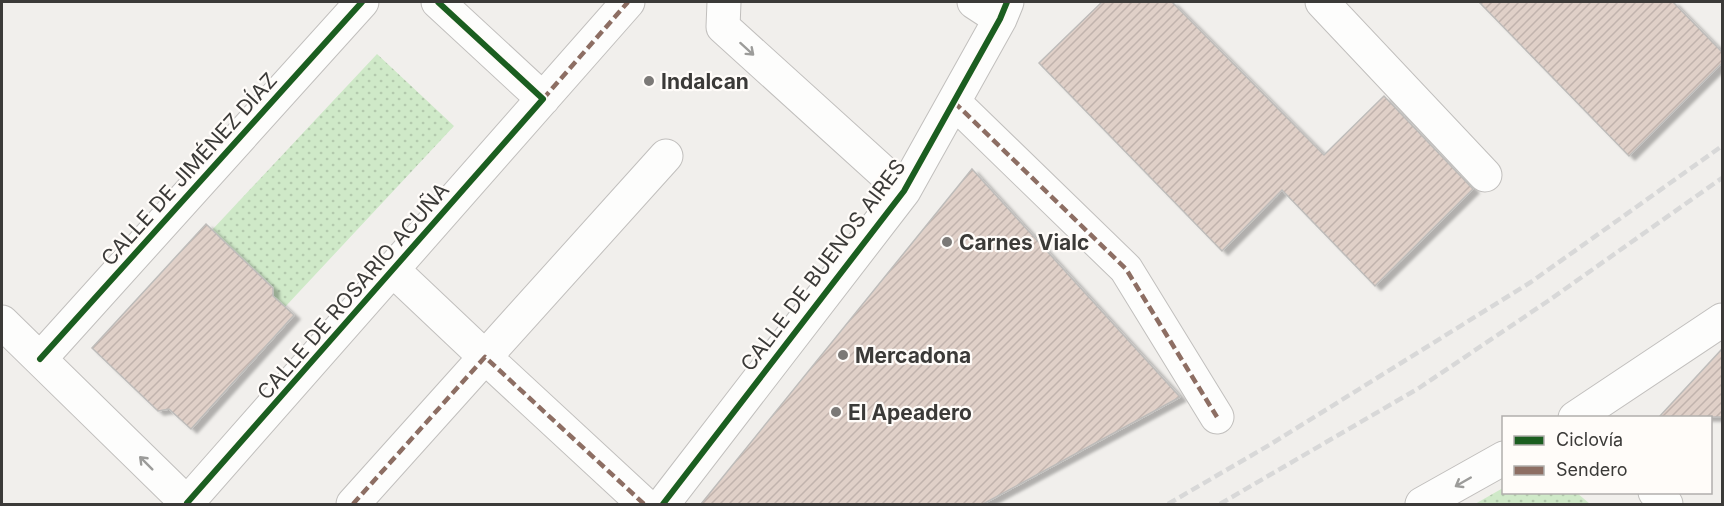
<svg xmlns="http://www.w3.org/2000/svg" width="1724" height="506" font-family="Inter,sans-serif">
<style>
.grass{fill:url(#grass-dots)}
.building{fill:url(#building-hatch);stroke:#bebcba;stroke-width:1.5;filter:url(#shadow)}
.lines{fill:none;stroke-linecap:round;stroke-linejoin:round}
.minor-casing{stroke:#c1bfbd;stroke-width:35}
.minor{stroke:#fdfdfc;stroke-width:33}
.rail{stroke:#d8d8d8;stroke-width:4.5;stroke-dasharray:9 4.5;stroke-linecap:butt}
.quiet{stroke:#8d6e63;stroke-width:4.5;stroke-dasharray:9 4.5;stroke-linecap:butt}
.cycleway-casing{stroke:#fffcf9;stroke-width:10}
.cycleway{stroke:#1b5e20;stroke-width:6}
.oneway{stroke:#9c9c9a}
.poi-dot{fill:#7b7977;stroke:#fffcf9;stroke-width:2}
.labels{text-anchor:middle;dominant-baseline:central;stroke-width:4.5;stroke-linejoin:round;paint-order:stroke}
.poi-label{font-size:21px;font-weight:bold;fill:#3b3a38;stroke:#fffcf9;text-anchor:start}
.street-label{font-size:21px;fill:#3b3a38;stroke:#fffcf9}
</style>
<defs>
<pattern id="grass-dots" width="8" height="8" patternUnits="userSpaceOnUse" patternTransform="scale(1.5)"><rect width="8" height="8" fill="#cfe9c8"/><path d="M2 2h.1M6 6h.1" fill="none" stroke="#b3c9ad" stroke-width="1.8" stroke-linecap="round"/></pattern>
<pattern id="building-hatch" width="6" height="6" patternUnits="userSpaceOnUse" patternTransform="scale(1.5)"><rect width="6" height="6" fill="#e0d0c8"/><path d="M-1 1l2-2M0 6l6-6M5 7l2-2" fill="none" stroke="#c1b3ad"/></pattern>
<filter id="shadow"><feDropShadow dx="6" dy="4" stdDeviation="1.5" flood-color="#0004"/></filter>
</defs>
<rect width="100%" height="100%" fill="#f1efec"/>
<path class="grass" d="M 377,54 L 454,126 L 285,307 L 273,296 L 273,287 L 212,230 Z
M 1503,488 L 1504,492 L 1577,493 L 1590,504 L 1475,504 Z"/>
<path class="building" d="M 1102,2 L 1172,2 L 1324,155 L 1384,96 L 1473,189 L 1375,286 L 1282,190 L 1222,251 L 1039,63 Z
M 1479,2 L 1673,2 L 1722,52 L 1722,63 L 1629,156 Z
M 972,169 L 1180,397 L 983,504 L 701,504 Z
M 206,224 L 273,288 L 273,296 L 294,315 L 191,429 L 169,409 L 158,411 L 92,348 Z
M 1722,349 L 1722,417 L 1659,417 Z"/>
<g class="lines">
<defs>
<path id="minor" d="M 438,2 L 543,99
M 724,2 L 723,27 L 904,191
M 974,2 L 1000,19
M 1322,2 L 1485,175
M 954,102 L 1126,269 L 1217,417
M 393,270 L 485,357 L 666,156
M 2,322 L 188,504
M 40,359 L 362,2
M 1575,418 L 1722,320
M 1655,492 L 1666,504
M 187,503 L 628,2
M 353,504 L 485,357 L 644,504
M 663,504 L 904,191 L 1000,19 L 1007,2
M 1422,504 L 1504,458"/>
</defs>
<use href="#minor" class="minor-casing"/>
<use href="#minor" class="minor"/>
<path class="rail" d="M 1168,504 L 1271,444 L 1531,282 L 1722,146
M 1220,504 L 1419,388 L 1548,301 L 1722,178"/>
<path class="quiet" d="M 543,99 L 628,2
M 954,102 L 1126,269 L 1217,417
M 353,504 L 485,357 L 644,504"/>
<defs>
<path id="cycleway" d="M 40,359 L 362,2
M 187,503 L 543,99 L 438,2
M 663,504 L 904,191 L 1000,19 L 1007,2"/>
</defs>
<use href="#cycleway" class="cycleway-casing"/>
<use href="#cycleway" class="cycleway"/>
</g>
<defs><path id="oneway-shaft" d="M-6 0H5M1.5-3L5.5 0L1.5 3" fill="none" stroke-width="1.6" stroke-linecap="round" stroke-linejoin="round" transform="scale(1.5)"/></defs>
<g class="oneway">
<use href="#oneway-shaft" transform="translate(747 49) rotate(42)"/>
<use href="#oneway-shaft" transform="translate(146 463) rotate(-135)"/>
<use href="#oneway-shaft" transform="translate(1463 482) rotate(150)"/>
</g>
<g class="poi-dot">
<circle cx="649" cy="81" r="6"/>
<circle cx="947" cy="242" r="6"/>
<circle cx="843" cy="355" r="6"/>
<circle cx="836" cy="412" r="6"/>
</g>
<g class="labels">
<g class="poi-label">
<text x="661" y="81">Indalcan</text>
<text x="959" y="242">Carnes Vialc</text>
<text x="855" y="355">Mercadona</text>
<text x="848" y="412">El Apeadero</text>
</g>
<g class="street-label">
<text transform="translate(189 169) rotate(-48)">CALLE DE JIMÉNEZ DÍAZ</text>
<text transform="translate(823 265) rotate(-53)">CALLE DE BUENOS AIRES</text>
<text transform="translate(353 291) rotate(-49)">CALLE DE ROSARIO ACUÑA</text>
</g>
</g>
<rect width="1724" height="506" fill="none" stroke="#3b3a38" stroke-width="6"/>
<rect x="1502" y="416" width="210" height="78" fill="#fffcf9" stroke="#b1aeac" stroke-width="1.5"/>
<rect x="1514" y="436" width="30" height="9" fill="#1b5e20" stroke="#b1aeac" stroke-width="1.5"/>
<text x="1556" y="446" font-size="18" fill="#3b3a38">Ciclovía</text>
<rect x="1514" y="466" width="30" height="9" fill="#8d6e63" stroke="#b1aeac" stroke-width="1.5"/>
<text x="1556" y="476" font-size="18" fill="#3b3a38">Sendero</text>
</svg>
